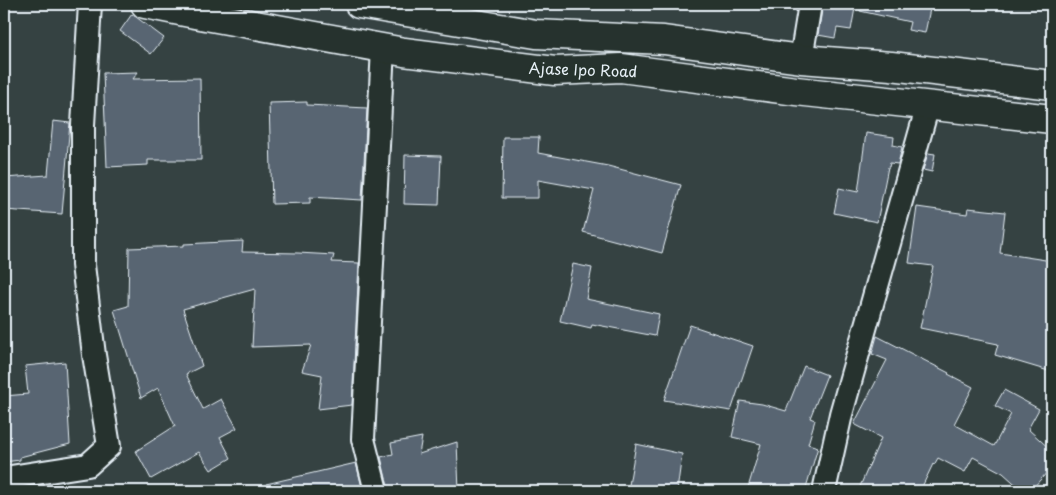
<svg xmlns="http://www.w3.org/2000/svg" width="1056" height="495" font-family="'Playpen Sans',sans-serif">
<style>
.building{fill:#586572;stroke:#e8f1f8}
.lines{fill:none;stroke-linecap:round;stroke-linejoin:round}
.minor-casing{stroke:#e8f1f8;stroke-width:26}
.trunk-casing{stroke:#e8f1f8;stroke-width:31}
.minor{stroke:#26332d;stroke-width:22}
.trunk{stroke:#26332d;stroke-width:28}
.labels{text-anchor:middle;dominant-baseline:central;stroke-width:4.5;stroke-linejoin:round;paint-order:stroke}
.street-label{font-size:15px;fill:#e8f1f8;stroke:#26332d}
</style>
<rect width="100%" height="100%" fill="#354242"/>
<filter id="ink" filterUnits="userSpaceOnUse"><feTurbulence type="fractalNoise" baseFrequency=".02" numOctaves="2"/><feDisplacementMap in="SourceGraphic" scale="10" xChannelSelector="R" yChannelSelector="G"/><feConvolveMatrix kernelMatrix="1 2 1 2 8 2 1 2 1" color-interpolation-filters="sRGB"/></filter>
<g filter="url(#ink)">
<path class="building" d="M 823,4 L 855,8 L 851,30 L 837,28 L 835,38 L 818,35 Z
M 860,4 L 931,4 L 925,33 L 908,30 L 910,22 L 860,11 Z
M 132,14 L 164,38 L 151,54 L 120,31 Z
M 138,72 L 133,79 L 200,78 L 201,160 L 148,160 L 148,165 L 107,167 L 103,73 Z
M 307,102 L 307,105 L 367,108 L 362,200 L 310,197 L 310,203 L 272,204 L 269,103 Z
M 53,121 L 70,123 L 62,214 L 4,210 L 4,178 L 48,175 Z
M 866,133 L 894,137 L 893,145 L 902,147 L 898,164 L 890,163 L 889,167 L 888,167 L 877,222 L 834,213 L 839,188 L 858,192 Z
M 503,137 L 539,137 L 538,153 L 608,166 L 681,185 L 662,253 L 583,232 L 594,190 L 538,180 L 538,198 L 502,198 Z
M 928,153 L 935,154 L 932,172 L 923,170 Z
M 405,155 L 441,156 L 439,205 L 404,204 Z
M 917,207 L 967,214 L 968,208 L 1005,212 L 1000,253 L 1052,261 L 1052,372 L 995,355 L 998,344 L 920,328 L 933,266 L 909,263 Z
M 243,241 L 242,252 L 298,253 L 334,255 L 332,262 L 359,263 L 352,405 L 318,409 L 322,375 L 302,371 L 311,345 L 252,347 L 255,289 L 183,309 L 202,366 L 186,374 L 203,409 L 221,399 L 237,428 L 220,437 L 231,458 L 211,470 L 199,452 L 151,479 L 136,451 L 175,426 L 158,388 L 141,398 L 114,310 L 128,306 L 129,248 L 184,246 L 184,244 Z
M 573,264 L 592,268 L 586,299 L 659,314 L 655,336 L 592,324 L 591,328 L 560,321 Z
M 690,325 L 753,346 L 731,411 L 664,400 Z
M 877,336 L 949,373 L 948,374 L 973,387 L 954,424 L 994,446 L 1011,414 L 995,406 L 1004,390 L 1039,409 L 1028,429 L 1052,451 L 1052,467 L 1030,491 L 1023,491 L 1003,473 L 973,457 L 965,472 L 938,458 L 934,465 L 933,464 L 920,491 L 858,491 L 881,438 L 854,424 L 887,360 L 872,354 Z
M 65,362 L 70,444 L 20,457 L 20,460 L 4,462 L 4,396 L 28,394 L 25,366 Z
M 804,366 L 827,375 L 810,418 L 815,420 L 808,444 L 818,447 L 805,491 L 747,491 L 761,444 L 732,437 L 740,401 L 762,404 L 786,411 Z
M 422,437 L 419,454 L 457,442 L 459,491 L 389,491 L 381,457 L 393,454 L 391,443 Z
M 636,444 L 682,454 L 677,491 L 628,491 Z
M 356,463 L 363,491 L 267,491 L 266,484 Z"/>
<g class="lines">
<defs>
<path id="minor" d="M 801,59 L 810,4
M 4,478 L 88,465 L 109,446 L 94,355 L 83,265 L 83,125 L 90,4
M 376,491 L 363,439 L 383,48
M 824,491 L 841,414 L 928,105"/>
<path id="trunk" d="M 145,4 L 195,14 L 404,52 L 555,71 L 621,68 L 796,91 L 1052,119
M 359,4 L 536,34 L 664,40 L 801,59 L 891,66 L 1052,85"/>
</defs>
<use href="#minor" class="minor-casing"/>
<use href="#trunk" class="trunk-casing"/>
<use href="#minor" class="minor"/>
<use href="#trunk" class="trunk"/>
</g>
</g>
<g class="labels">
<g class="street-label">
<text transform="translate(583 69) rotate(2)">Ajase Ipo Road</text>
</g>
</g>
<rect width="1056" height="495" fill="none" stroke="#26332d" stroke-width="20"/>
<rect x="10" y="10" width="1036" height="475" fill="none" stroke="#e8f1f8" stroke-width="2" filter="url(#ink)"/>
</svg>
